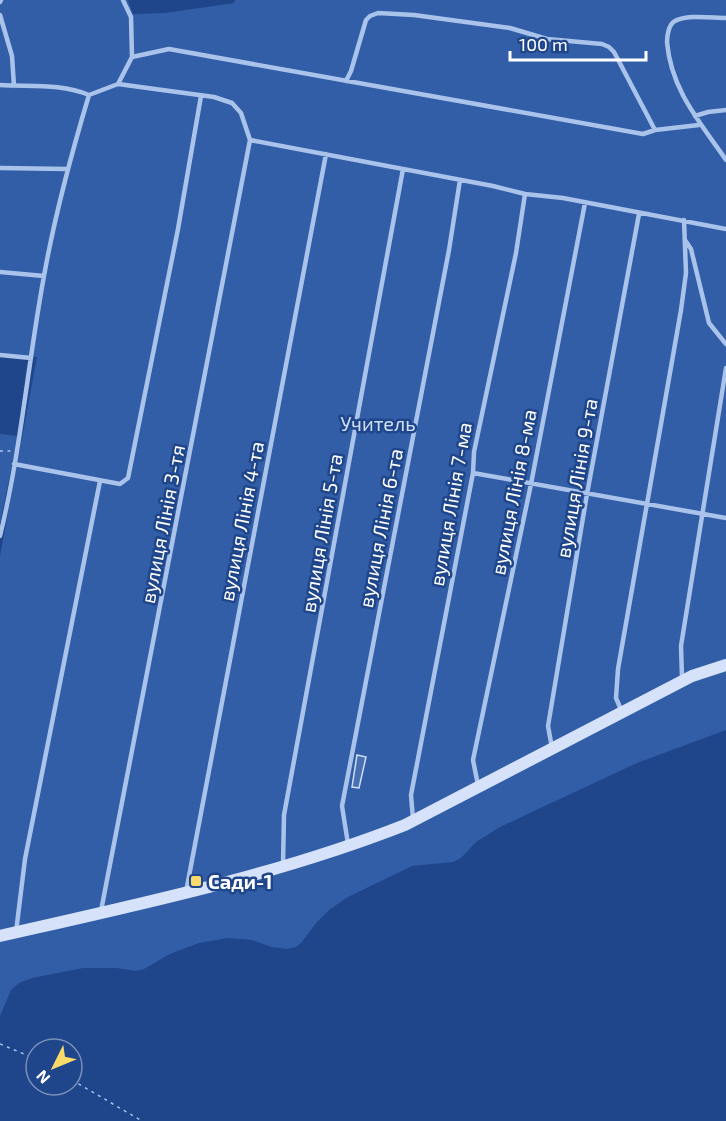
<svg xmlns="http://www.w3.org/2000/svg" width="726" height="1121" font-family="'Exo 2',sans-serif">
<style>
.green{fill:#325ea7}
.building{fill:#476fb2;stroke:#cfdff8;stroke-width:1.5}
.lines{fill:none;stroke-linecap:round;stroke-linejoin:round}
.path{stroke:#aac3eb;stroke-width:1.5;stroke-dasharray:3 4.5;stroke-linecap:butt}
.lane{stroke:#aac3eb;stroke-width:4.5}
.secondary{stroke:#d6e2f9;stroke-width:12}
.poi-dot{fill:#fadb6a;stroke:#1f458a;stroke-width:2}
.labels{text-anchor:middle;dominant-baseline:central;stroke-width:5;stroke-linejoin:round;paint-order:stroke}
.park-label{font-size:20px;fill:#cfdff8;stroke:#1f458a}
.street-label{font-size:20px;fill:#fff;stroke:#1f458a}
.poi-label{font-size:20px;font-weight:bold;fill:#fff;stroke:#1f458a;text-anchor:start}
</style>
<rect width="100%" height="100%" fill="#1f458a"/>
<path class="green" d="M 0,0 L 128,0 L 133,14 L 165,13 L 234,3 L 235,0 L 726,0 L 726,661 L 400,822 L 286,862 L 0,933 L 0,556 L 37,357 L 0,354 Z
M 0,434 L 18,436 L 0,524 Z
M 726,670 L 726,730 L 637,763 L 500,827 L 476,842 L 461,858 L 453,862 L 412,866 L 348,897 L 329,910 L 317,922 L 301,943 L 296,947 L 287,949 L 272,947 L 252,940 L 228,938 L 199,943 L 170,954 L 144,969 L 136,971 L 116,968 L 83,968 L 32,978 L 19,983 L 11,990 L 0,1016 L 0,942 L 369,844 L 694,680 Z"/>
<path class="building" d="M 357,755 L 366,757 L 359,788 L 352,787 Z"/>
<g class="lines">
<path class="path" d="M 0,451 L 11,451
M 0,1044 L 36,1059
M 72,1080 L 142,1121"/>
<path class="lane" d="M 123,0 L 131,17 L 132,57
M 0,2 L 1,0
M 0,15 L 12,56 L 14,86
M 726,18 C 713,18 686,14 675,21 C 669,24 667,35 667,42 C 671,90 700,122 726,160
M 346,81 L 351,71 L 366,20 L 370,16 L 378,13 L 414,15 L 510,28 L 547,39 L 602,44 L 609,47 L 614,52 L 655,130
M 118,84 L 132,57 L 169,49 L 643,134 L 655,130 L 699,125
M 0,85 C 29,87 61,83 89,95 L 118,84 L 214,97 L 232,103 L 241,113 L 250,140 L 493,186 L 525,194 L 563,198 L 726,229
M 695,116 L 708,112 L 726,110
M 0,168 L 67,169
M 685,240 L 691,249 L 709,323 L 726,344
M 0,272 L 44,276
M 0,355 L 31,358
M 14,464 L 120,484 L 128,478 L 178,229 L 201,96
M 473,473 L 726,518
M 0,536 C 21,450 28,362 44,276 C 55,214 71,155 89,95
M 682,678 L 681,646 L 726,368
M 622,712 L 616,698 L 618,669 L 681,310 L 686,273 L 684,220
M 552,748 L 548,726 L 587,494 L 639,214
M 478,785 L 473,760 L 531,484 L 585,203
M 413,819 L 411,795 L 473,473 L 474,452 L 516,253 L 525,194
M 348,844 L 342,806 L 449,250 L 460,180
M 283,864 L 284,815 L 403,169
M 186,892 L 326,154
M 101,911 L 250,140
M 16,932 L 25,859 L 100,481"/>
<path class="secondary" d="M 0,936 C 136,905 275,876 405,825 L 692,676 L 726,665"/>
</g>
<rect class="poi-dot" x="190" y="875" width="12" height="12" rx="3"/>
<g class="labels">
<g class="park-label">
<text x="378" y="423">Учитель</text>
</g>
<g class="street-label">
<text transform="translate(576 478) rotate(-80)">вулиця Лінія 9-та</text>
<text transform="translate(513 492) rotate(-79)">вулиця Лінія 8-ма</text>
<text transform="translate(450 504) rotate(-80)">вулиця Лінія 7-ма</text>
<text transform="translate(241 521) rotate(-79)">вулиця Лінія 4-та</text>
<text transform="translate(162 524) rotate(-79)">вулиця Лінія 3-тя</text>
<text transform="translate(380 528) rotate(-79)">вулиця Лінія 6-та</text>
<text transform="translate(321 533) rotate(-80)">вулиця Лінія 5-та</text>
</g>
<g class="poi-label">
<text x="208" y="881">Сади-1</text>
</g>
</g>
<g transform="translate(54 1067) rotate(227)"><circle r="28" fill="#1f458a" stroke="#798fb9" stroke-width="1.5"/>
<path d="M0-4.5L10 22L0 15L-10 22Z" fill="#fadb6a"/>
<text y="-9" font-size="16" font-weight="bold" text-anchor="middle" fill="#ffffff">N</text>
</g>
<path d="M510 51v9h136v-9" fill="none" stroke="#ffffff" stroke-width="3"/>
<text x="519" y="51" font-size="18" fill="#ffffff" stroke="#1f458a" stroke-width="4.5" paint-order="stroke">100 m</text>
</svg>
